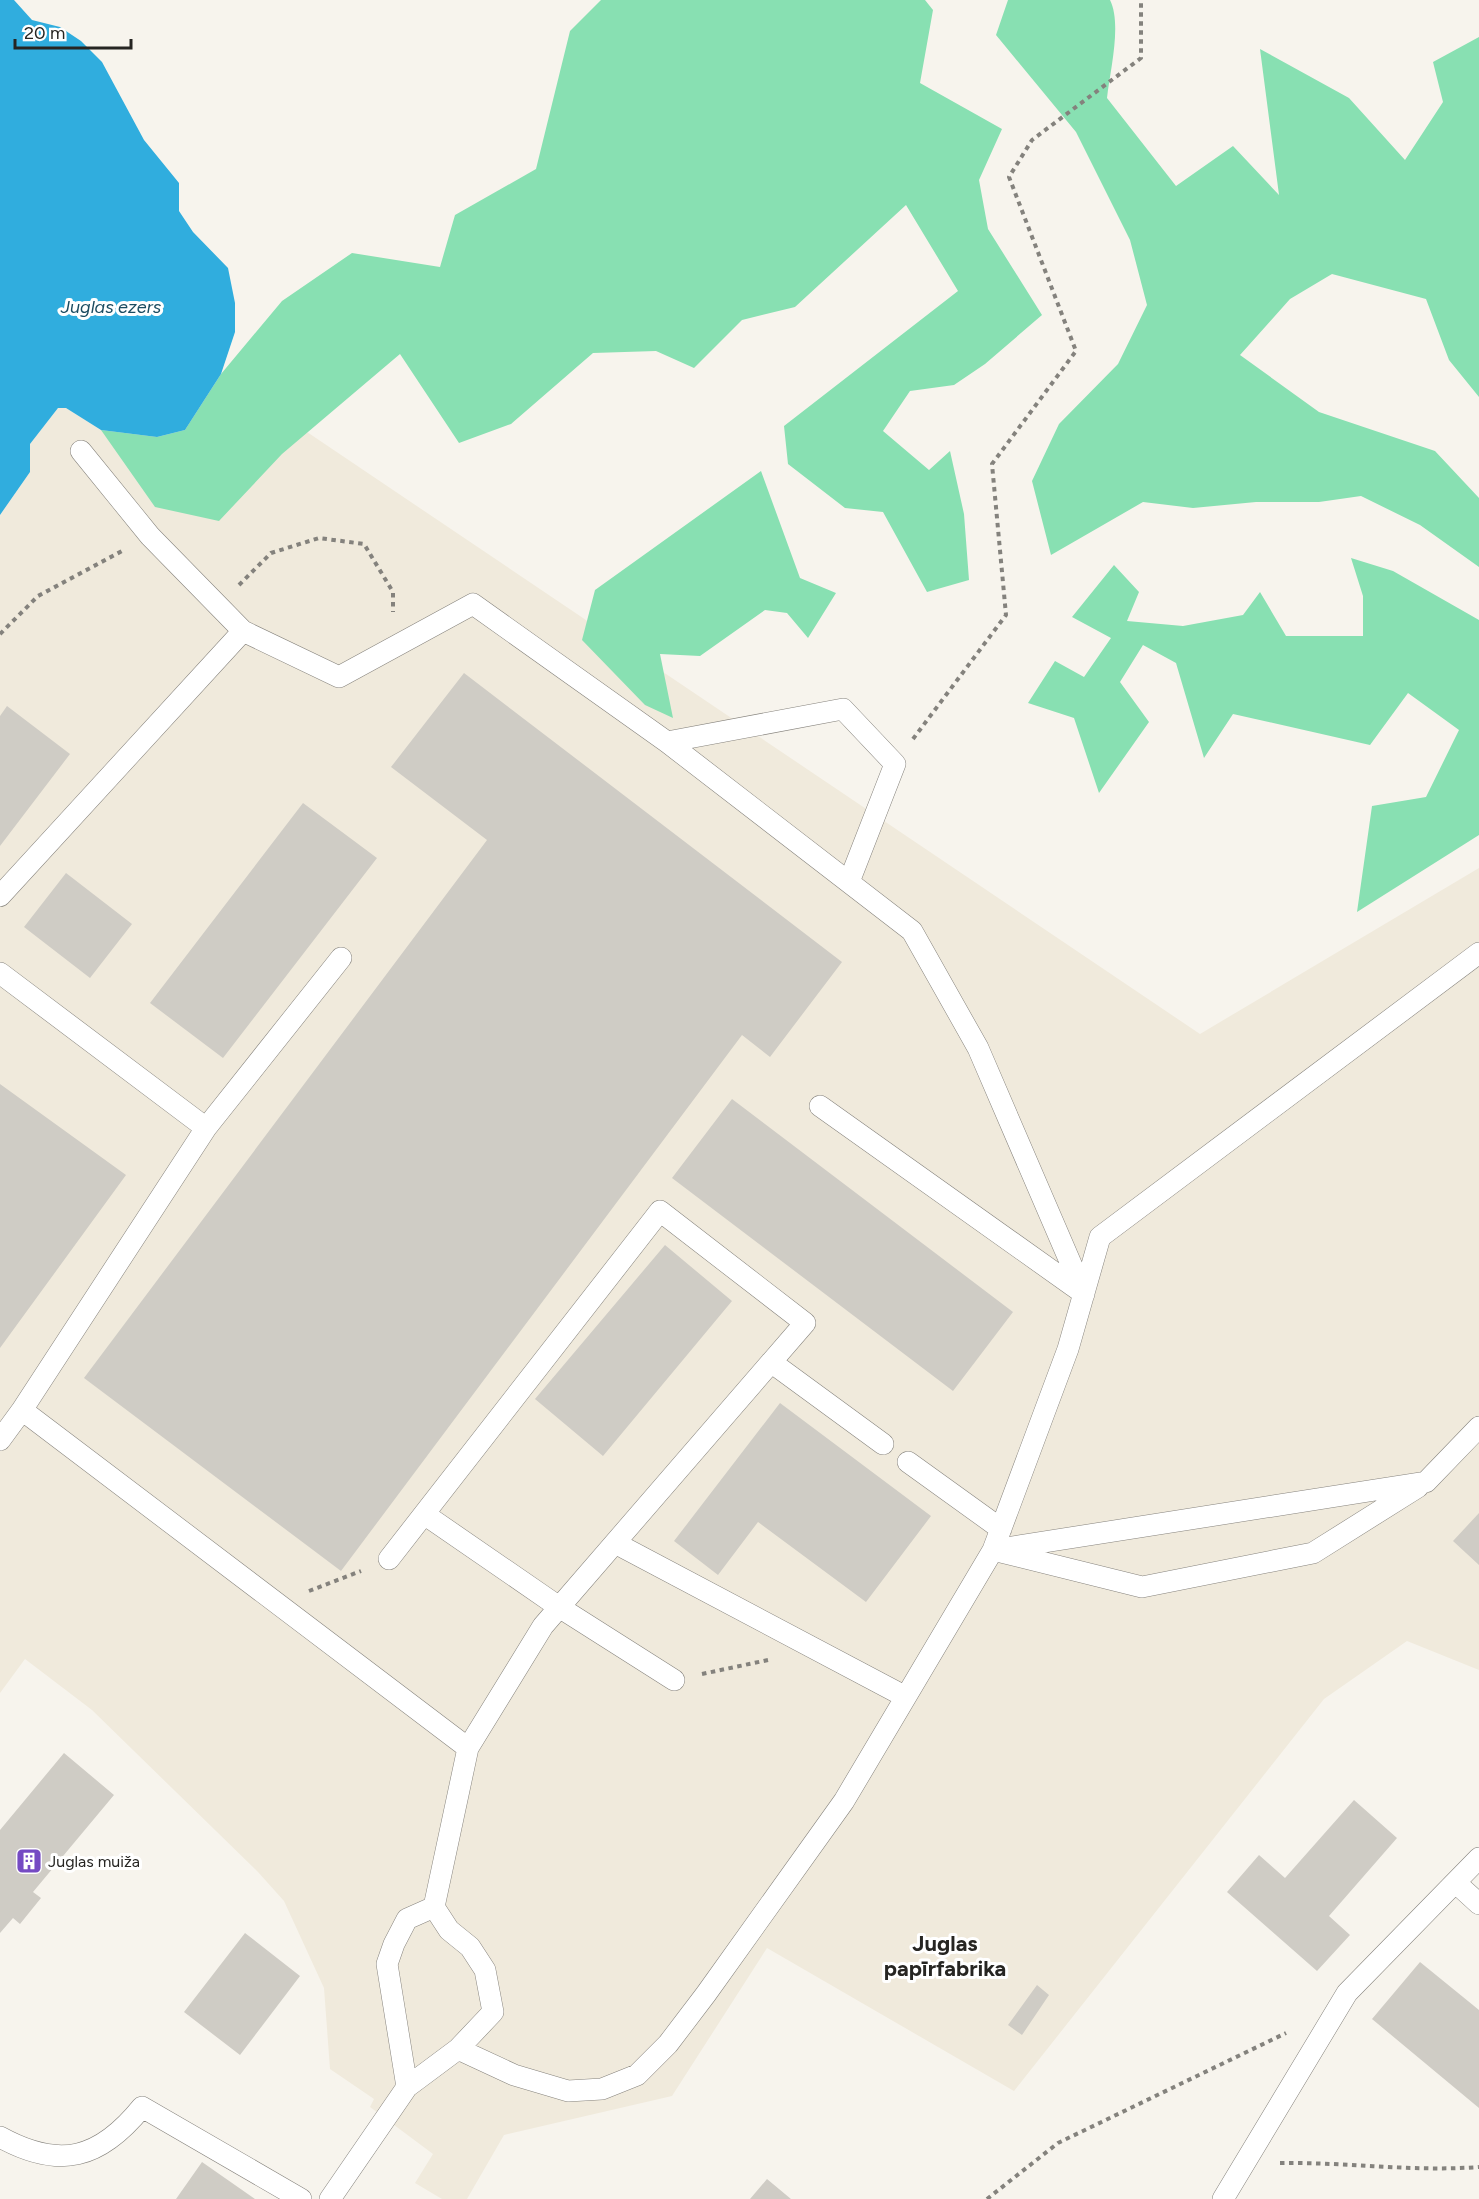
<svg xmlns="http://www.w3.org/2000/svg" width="1479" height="2199" font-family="Figtree,sans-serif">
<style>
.built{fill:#f0eadc}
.green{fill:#88e0b2}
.water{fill:#30adde}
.building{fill:#cfccc5}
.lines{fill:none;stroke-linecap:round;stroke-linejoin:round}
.lane-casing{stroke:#86837d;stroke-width:22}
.path{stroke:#84827d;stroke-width:4;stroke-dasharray:4.5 4.5;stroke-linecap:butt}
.lane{stroke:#fff;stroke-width:21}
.labels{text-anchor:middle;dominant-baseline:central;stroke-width:6;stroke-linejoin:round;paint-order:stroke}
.poi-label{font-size:16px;fill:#262522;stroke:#fff;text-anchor:start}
.water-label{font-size:18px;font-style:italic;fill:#1b4c61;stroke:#fff}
.district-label{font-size:22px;font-weight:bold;fill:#262522;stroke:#fff}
</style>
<rect width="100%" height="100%" fill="#f7f4ed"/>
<path class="built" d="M 221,374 L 1200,1034 L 1479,868 L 1479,1670 L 1407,1641 L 1324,1699 L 1014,2091 L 767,1948 L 672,2096 L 504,2135 L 467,2199 L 442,2199 L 415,2183 L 433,2154 L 370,2107 L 374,2099 L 330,2069 L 324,1988 L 284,1901 L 258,1872 L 92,1710 L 25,1659 L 0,1693 L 0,515 L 30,472 L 30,444 L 58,408 L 66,408 L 101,430 L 185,429 Z"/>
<path class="green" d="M 601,0 L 925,0 L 933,10 L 920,83 L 1002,129 L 979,180 L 988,229 L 1042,315 L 985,364 L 954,385 L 910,391 L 883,431 L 929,470 L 950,451 L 964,514 L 969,580 L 927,592 L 883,512 L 845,508 L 788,464 L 784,426 L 958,291 L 906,205 L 795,307 L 742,320 L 694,368 L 656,351 L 593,353 L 511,424 L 459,443 L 400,354 L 282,454 L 219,521 L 155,507 L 101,430 L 157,437 L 185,430 L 221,374 L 282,301 L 352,253 L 440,267 L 455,215 L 536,169 L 570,31 Z
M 1008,0 L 1110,0 C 1122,24 1110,71 1107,98 L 1176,186 L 1233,146 L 1279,195 L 1260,49 L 1349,98 L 1405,160 L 1443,102 L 1433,62 L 1479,37 L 1479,397 L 1449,360 L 1426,299 L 1332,274 L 1290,299 L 1240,355 L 1319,412 L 1435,451 L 1479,498 L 1479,567 L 1420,525 L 1361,496 L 1319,502 L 1256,502 L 1193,508 L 1143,502 L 1051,555 L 1032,481 L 1059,424 L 1118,364 L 1147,305 L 1130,240 L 1076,132 L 996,35 Z
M 761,471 L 800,578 L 836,593 L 808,638 L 787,613 L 765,610 L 700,656 L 660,654 L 673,718 L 645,705 L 582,640 L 595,590 Z
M 1351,558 L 1393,571 L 1479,620 L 1479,835 L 1357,912 L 1372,806 L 1426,797 L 1459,730 L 1408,693 L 1370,745 L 1233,714 L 1204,758 L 1176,663 L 1143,645 L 1120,682 L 1149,722 L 1099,793 L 1074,718 L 1028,703 L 1055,661 L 1084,677 L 1111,638 L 1072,617 L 1114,565 L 1139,592 L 1127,621 L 1183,626 L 1243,615 L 1260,592 L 1286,636 L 1363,636 L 1363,596 Z"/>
<path class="water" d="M 0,0 L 14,0 L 32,20 L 60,27 L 81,41 L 102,62 L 144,140 L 179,183 L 179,211 L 193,232 L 228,268 L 235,303 L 235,332 L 221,374 L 185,430 L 157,437 L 101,430 L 66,408 L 58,408 L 30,444 L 30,472 L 0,515 Z"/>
<path class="building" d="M 464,673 L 842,962 L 770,1057 L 742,1035 L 341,1571 L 84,1378 L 487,840 L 391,767 Z
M 7,706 L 70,754 L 0,846 L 0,716 Z
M 303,803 L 377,858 L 223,1058 L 150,1003 Z
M 66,873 L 132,924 L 90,978 L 24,927 Z
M 0,1084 L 126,1175 L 0,1348 Z
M 732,1099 L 1013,1312 L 953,1391 L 672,1178 Z
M 665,1245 L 732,1301 L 603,1456 L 535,1399 Z
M 780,1403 L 931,1516 L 866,1602 L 758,1522 L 718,1575 L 674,1541 Z
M 1479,1513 L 1479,1565 L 1453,1541 Z
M 64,1753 L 114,1795 L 33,1892 L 41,1898 L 20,1924 L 13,1918 L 0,1933 L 0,1830 Z
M 1354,1800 L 1397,1838 L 1329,1916 L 1350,1935 L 1317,1971 L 1227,1892 L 1259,1855 L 1285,1878 Z
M 245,1933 L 300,1976 L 240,2055 L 184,2012 Z
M 1420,1962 L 1479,2010 L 1479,2108 L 1372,2019 Z
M 1037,1985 L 1049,1995 L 1022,2035 L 1008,2025 Z
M 202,2162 L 255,2199 L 176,2199 Z
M 767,2179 L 791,2199 L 750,2199 Z"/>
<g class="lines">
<defs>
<path id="lane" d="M 81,451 L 150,536 L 243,631
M 667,742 L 843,709 L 895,764 L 849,882
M 0,896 L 243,631 L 339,677 L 473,604 L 667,742 L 912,931 L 978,1048 L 1084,1294
M 0,973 L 206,1128 L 22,1410 L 468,1748 L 434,1907
M 820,1106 L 1083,1293
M 206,1128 L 341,958
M 771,1362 L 883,1444
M 0,1440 L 22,1410
M 908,1462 L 1001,1529
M 1418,1487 L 1313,1553 L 1142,1587 L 993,1550 L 1068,1349 L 1100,1237 L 1479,953
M 424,1514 L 559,1607 L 674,1680
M 615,1543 L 904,1696
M 389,1559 L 660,1211 L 805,1323 L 543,1626 L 468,1748
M 1456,1883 L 1479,1904
M 458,2049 L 514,2075 L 568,2091 L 602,2089 L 637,2075 L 668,2044 L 706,1994 L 844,1801 L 993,1550 L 1426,1482 L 1479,1427
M 0,2137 C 60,2170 100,2159 142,2107 L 301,2199
M 330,2199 L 407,2087 L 458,2049 L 493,2012 L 485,1970 L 470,1947 L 449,1930 L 434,1907 L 407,1919 L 394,1944 L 387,1964 L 407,2087
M 1223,2199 L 1347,1993 L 1479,1858"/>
</defs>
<use href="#lane" class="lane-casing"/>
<path class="path" d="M 239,585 L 271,553 L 319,538 L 364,544 L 393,592 L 393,612
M 0,634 L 38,596 L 122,551
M 913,739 L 1006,615 L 992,464 L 1076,351 L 1009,177 L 1032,140 L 1141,58 L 1141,0
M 309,1591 L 361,1571
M 702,1674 L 768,1660
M 1280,2163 C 1346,2162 1413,2172 1479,2167
M 987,2199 L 1058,2143 L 1286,2033"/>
<use href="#lane" class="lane"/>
</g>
<defs>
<symbol id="building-square" viewBox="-11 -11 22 22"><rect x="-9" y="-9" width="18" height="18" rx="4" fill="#754ac3" stroke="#fff"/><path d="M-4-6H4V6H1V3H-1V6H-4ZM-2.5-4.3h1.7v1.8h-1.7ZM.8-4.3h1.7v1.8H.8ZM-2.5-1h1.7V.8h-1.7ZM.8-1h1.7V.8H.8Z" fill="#fff"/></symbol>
</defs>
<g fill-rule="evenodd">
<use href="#building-square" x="14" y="1846" width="30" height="30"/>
</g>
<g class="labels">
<g class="poi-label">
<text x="48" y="1861">Juglas muiža</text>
</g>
<g class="water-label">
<text x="111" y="307">Juglas ezers</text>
</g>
<g class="district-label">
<text x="945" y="1943">Juglas<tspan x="945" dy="25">papīrfabrika</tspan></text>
</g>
</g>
<path d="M15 39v9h116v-9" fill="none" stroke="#262522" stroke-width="3"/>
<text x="24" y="39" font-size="18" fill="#262522" stroke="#ffffff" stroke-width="4.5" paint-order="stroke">20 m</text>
</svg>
